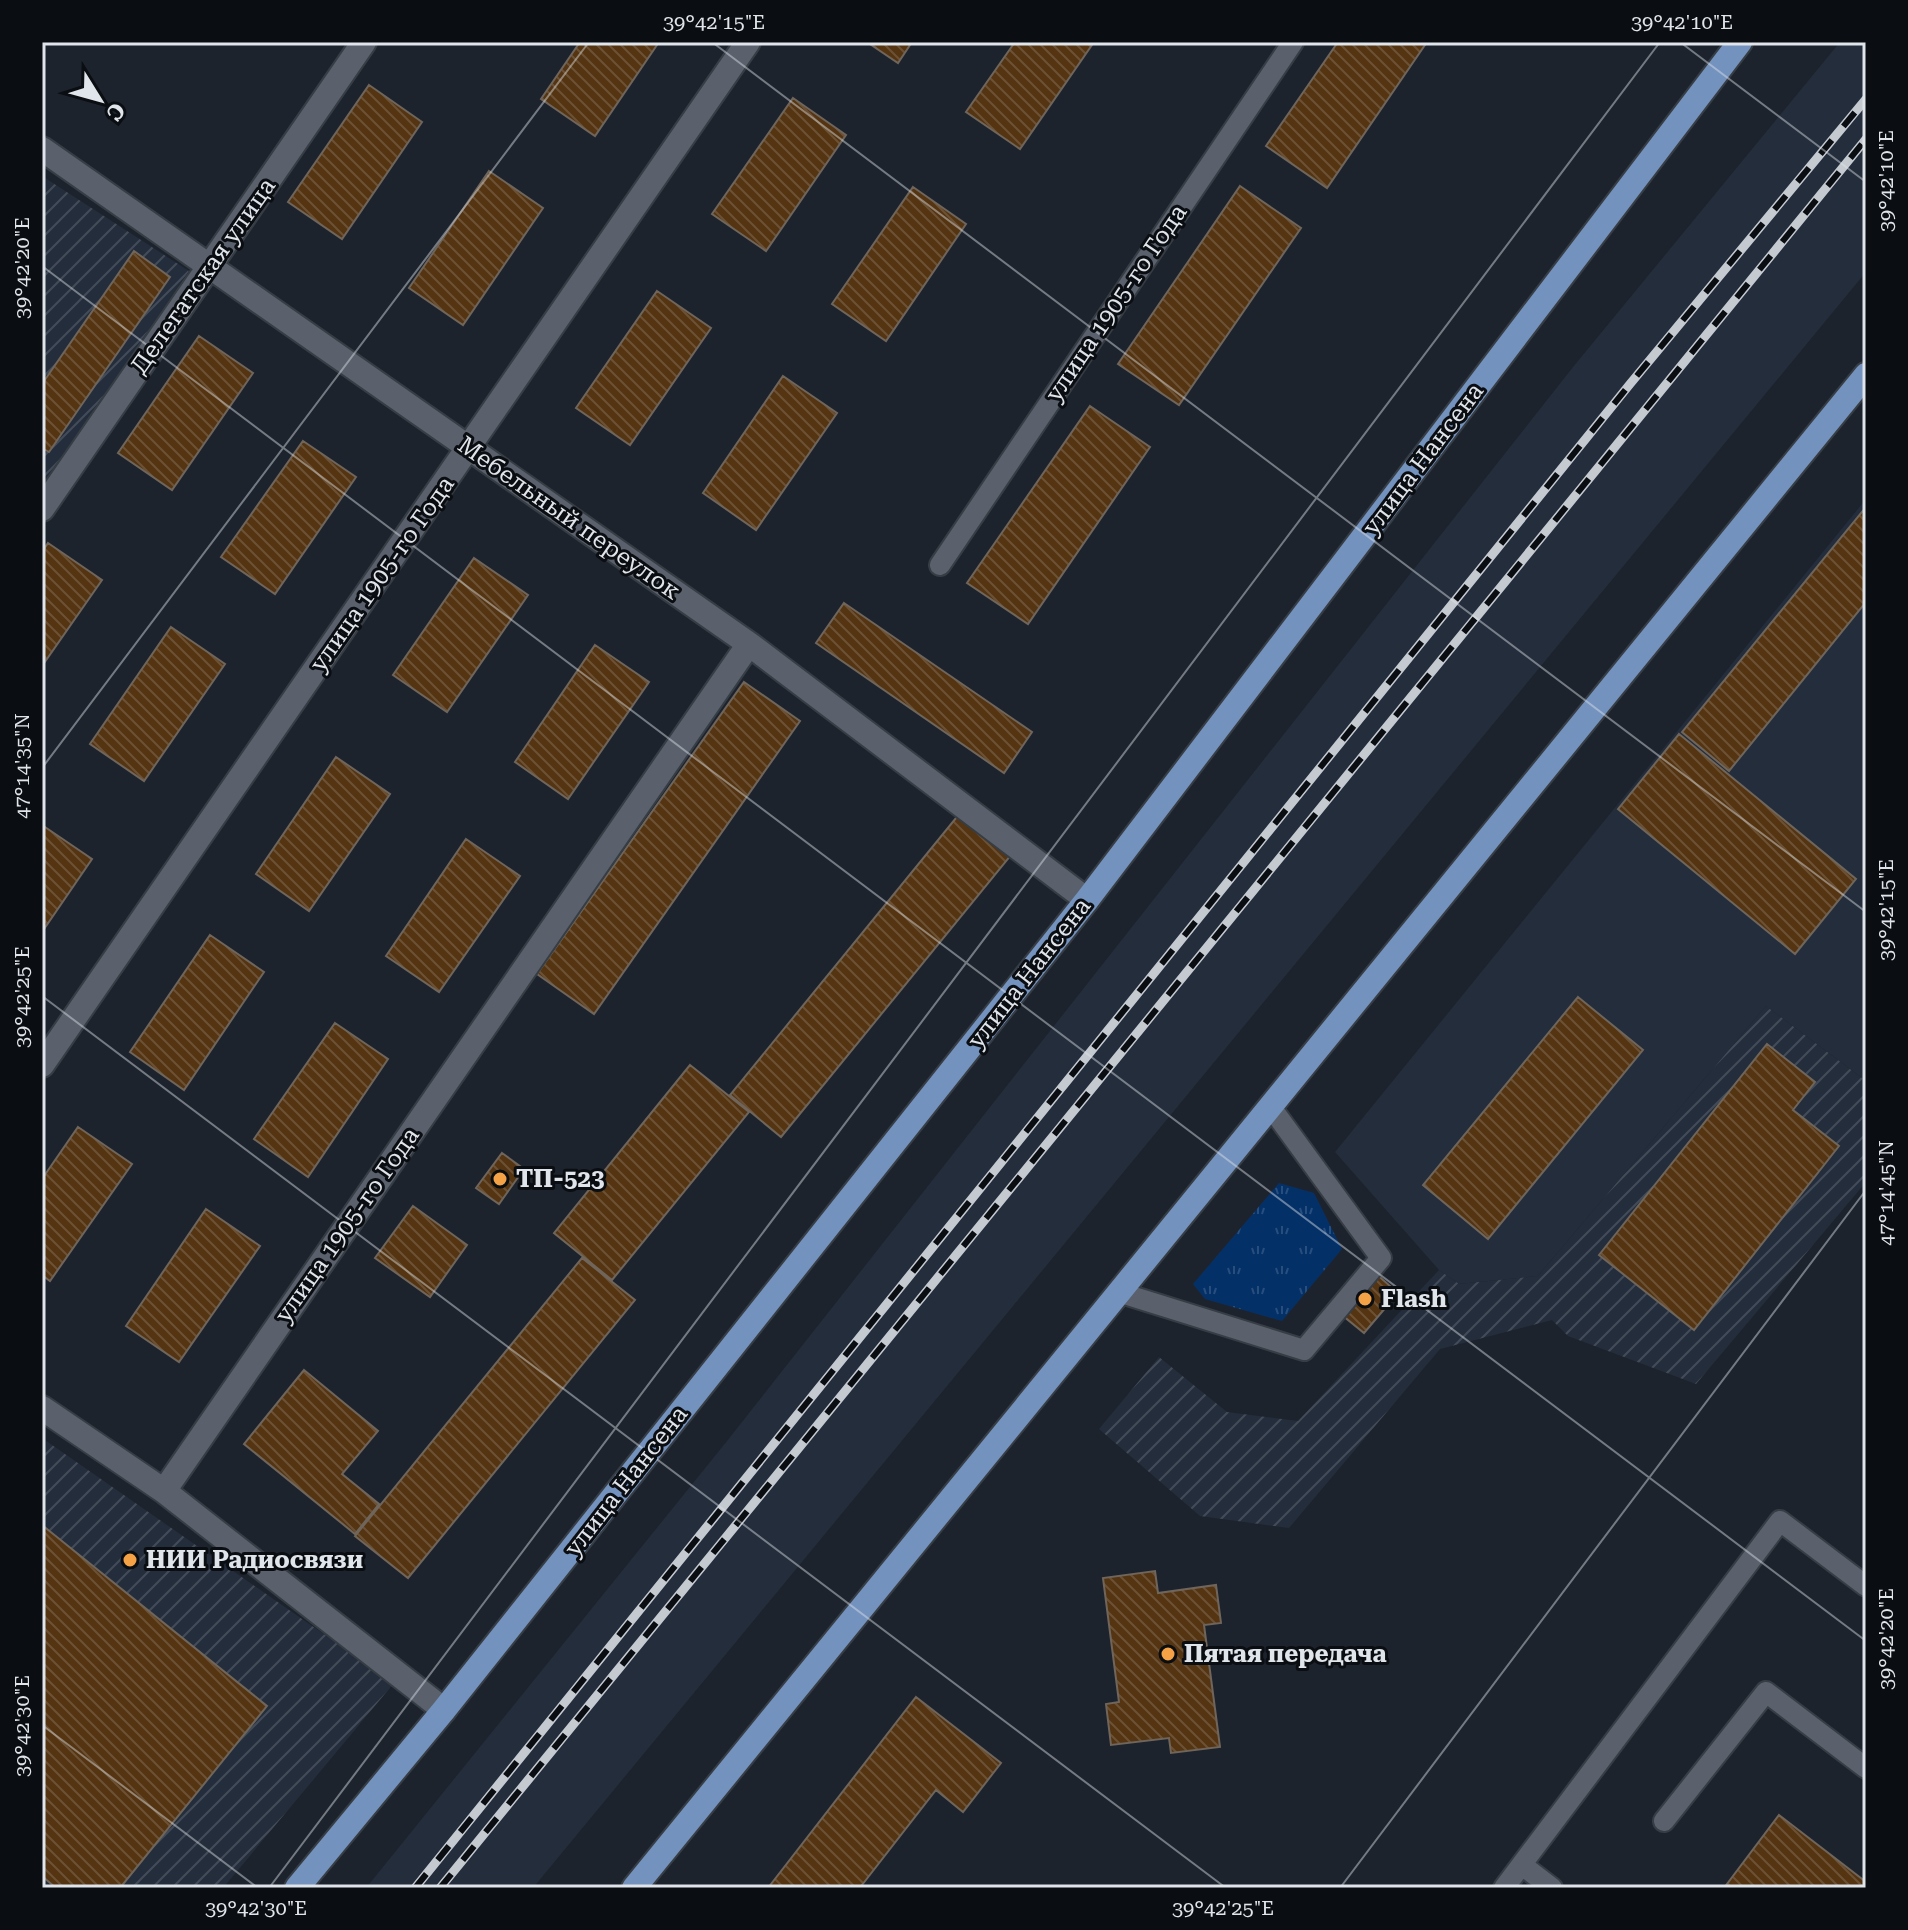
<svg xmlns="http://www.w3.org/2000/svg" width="1908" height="1930" font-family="'Roboto Serif',serif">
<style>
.built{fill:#232d3b}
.industrial{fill:url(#industrial-furrows)}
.grass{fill:url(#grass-tufts)}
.building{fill:url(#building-back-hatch);stroke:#6f655b;stroke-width:2}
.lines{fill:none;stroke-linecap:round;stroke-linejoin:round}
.lane-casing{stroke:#373d44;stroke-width:24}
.street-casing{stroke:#373d44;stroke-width:28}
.primary-casing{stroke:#373d44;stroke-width:28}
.lane{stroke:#5a616c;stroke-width:20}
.street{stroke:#5a616c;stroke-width:24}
.primary{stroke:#7492be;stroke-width:24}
.rail-casing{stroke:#c5cad1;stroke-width:9}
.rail{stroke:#0a0d11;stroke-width:6;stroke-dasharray:18;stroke-linecap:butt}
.ticks{fill:none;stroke:#e0e5eb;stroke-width:2;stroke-opacity:0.45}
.poi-dot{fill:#f5a246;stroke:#0a0d11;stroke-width:3}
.labels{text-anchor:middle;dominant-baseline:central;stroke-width:6;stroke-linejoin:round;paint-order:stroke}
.street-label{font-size:24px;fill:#e0e5eb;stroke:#0a0d11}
.poi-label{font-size:24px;font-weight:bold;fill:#e0e5eb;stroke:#0a0d11;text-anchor:start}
.neatline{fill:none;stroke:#e0e5eb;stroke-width:3}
.ticks-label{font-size:20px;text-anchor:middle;fill:#e0e5eb}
</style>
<defs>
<pattern id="industrial-furrows" width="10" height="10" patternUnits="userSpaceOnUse" patternTransform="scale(2)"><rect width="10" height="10" fill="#232d3b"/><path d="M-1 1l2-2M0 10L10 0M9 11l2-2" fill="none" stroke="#434b58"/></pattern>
<pattern id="grass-tufts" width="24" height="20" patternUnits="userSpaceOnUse" patternTransform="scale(2)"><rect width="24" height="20" fill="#043068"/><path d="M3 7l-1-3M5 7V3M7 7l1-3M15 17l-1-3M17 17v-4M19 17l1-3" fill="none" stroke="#284e7e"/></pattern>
<pattern id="building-back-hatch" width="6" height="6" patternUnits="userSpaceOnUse" patternTransform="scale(2)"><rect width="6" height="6" fill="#543411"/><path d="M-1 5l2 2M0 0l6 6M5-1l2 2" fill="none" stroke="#6c5134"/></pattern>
</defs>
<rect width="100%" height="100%" fill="#1d232d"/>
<path class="built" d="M 1840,42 L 1866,42 L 1866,272 L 533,1888 L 366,1888 L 727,1441 L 1573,367 Z
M 1866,499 L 1866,1081 L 1766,1006 L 1538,1276 L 1459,1284 L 1439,1270 L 1335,1152 Z"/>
<path class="industrial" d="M 42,176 L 189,271 L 42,485 Z
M 1766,1006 L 1866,1081 L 1866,1182 L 1696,1384 L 1568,1336 L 1552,1320 L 1440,1349 L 1289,1528 L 1200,1516 L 1099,1429 L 1159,1357 L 1227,1412 L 1298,1421 L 1439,1270 L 1459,1284 L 1538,1276 Z
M 42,1438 L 394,1683 L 223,1888 L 42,1888 Z"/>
<path class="grass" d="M 1279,1183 L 1314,1193 L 1342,1249 L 1282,1321 L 1205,1299 L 1193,1284 Z"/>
<path class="building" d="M 580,42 L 659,42 L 595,136 L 541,99 Z
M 867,42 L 912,42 L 898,63 Z
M 1015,42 L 1094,42 L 1020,149 L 966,112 Z
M 1338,42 L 1427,42 L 1327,188 L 1266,146 Z
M 369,85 L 422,122 L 342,239 L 288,202 Z
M 793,98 L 846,135 L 766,251 L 712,214 Z
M 489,171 L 543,208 L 463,325 L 409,288 Z
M 1240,186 L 1301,228 L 1179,405 L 1118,364 Z
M 913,187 L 966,224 L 886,341 L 832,304 Z
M 134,251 L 170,277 L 49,452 L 42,448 L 42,384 Z
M 657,291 L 711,328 L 630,445 L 576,408 Z
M 199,336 L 253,373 L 172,490 L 118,453 Z
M 783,376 L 837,413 L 756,530 L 703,493 Z
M 1090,406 L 1150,447 L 1028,624 L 967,583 Z
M 303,441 L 356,477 L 275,594 L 221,557 Z
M 1866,507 L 1866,602 L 1729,771 L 1682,732 Z
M 48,543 L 102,580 L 42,666 L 42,552 Z
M 474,558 L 528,595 L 447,712 L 393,675 Z
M 844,603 L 1032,732 L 1004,773 L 816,643 Z
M 171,627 L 225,664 L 144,781 L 90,744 Z
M 595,645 L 649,682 L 568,799 L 515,762 Z
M 744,682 L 800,721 L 594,1014 L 537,974 Z
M 1679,734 L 1856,879 L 1795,954 L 1618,809 Z
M 336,757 L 390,794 L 309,911 L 256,874 Z
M 965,807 L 1016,849 L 781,1137 L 730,1095 Z
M 42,825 L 92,859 L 42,932 Z
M 466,839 L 520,876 L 439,992 L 386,956 Z
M 210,935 L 264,972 L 184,1090 L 130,1052 Z
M 1578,997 L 1643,1050 L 1488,1239 L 1423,1185 Z
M 335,1023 L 388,1059 L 308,1177 L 254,1139 Z
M 1767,1044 L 1815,1082 L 1793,1110 L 1839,1146 L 1694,1330 L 1599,1255 Z
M 690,1065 L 749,1112 L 612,1280 L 554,1233 Z
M 78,1127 L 132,1164 L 50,1281 L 42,1275 L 42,1179 Z
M 502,1153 L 524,1169 L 499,1204 L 476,1188 Z
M 413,1206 L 467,1245 L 430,1297 L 375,1258 Z
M 206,1209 L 260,1246 L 179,1362 L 126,1326 Z
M 582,1258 L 635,1300 L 408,1578 L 355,1536 Z
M 1366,1265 L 1398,1293 L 1364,1333 L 1331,1306 Z
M 304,1370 L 378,1431 L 342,1474 L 379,1504 L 355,1534 L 244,1444 Z
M 42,1525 L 267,1706 L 120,1888 L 56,1888 L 42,1876 Z
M 1155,1571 L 1158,1593 L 1216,1585 L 1221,1623 L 1204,1625 L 1220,1747 L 1171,1753 L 1169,1738 L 1111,1745 L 1106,1704 L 1119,1702 L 1103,1578 Z
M 916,1697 L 1001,1763 L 963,1812 L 936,1790 L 862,1885 L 866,1888 L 768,1888 Z
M 1779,1815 L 1866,1882 L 1866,1888 L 1724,1888 Z"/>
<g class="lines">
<defs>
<path id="lane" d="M 940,565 L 1293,42
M 1118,1292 L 1304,1350 L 1381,1258 L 1270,1106
M 1664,1821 L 1766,1692 L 1866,1768
M 1522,1865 L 1552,1888
M 1504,1888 L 1780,1521 L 1866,1586"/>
<path id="street" d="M 42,149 L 749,644 L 1087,900
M 42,509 L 364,42
M 42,1065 L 748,42
M 42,1408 L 164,1491 L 444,1710
M 164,1491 L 749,644"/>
<path id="primary" d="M 297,1888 L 444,1710 L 1087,900 L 1740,42
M 634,1888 L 1866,375"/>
</defs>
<use href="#lane" class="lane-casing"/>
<use href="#street" class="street-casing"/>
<use href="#primary" class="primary-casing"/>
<use href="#lane" class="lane"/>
<use href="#street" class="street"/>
<use href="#primary" class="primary"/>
<defs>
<path id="rail" d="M 415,1888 L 1630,384 L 1866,99
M 440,1888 L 1866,139"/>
</defs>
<use href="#rail" class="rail-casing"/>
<use href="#rail" class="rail"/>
</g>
<path class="ticks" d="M 712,42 L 1866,912M 1680,42 L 1866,182M 42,266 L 1866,1641M 42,768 L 589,42M 42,996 L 1226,1888M 42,1725 L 258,1888M 269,1888 L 1660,42M 1340,1888 L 1866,1190"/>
<g class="poi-dot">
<circle cx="500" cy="1179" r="8"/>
<circle cx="1365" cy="1299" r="8"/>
<circle cx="130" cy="1560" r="8"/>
<circle cx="1168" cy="1654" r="8"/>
</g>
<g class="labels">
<g class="street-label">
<text transform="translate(203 276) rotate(-55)">Делегатская улица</text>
<text transform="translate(1116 303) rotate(-56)">улица 1905-го Года</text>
<text transform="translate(1423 459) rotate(-53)">улица Нансена</text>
<text transform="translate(569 518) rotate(35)">Мебельный переулок</text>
<text transform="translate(382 574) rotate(-55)">улица 1905-го Года</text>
<text transform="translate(1029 973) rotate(-52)">улица Нансена</text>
<text transform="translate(347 1225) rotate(-55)">улица 1905-го Года</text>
<text transform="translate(626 1481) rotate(-52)">улица Нансена</text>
</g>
<g class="poi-label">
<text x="516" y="1179">ТП-523</text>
<text x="1381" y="1299">Flash</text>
<text x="146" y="1560">НИИ Радиосвязи</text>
<text x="1184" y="1654">Пятая передача</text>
</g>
</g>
<rect width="1908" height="1930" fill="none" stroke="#0a0d11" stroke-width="88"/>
<g transform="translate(100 100) rotate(127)" stroke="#0a0d11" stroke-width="6" paint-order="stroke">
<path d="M0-6L14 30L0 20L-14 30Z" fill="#e0e5eb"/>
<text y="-12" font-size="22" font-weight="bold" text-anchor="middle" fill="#e0e5eb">С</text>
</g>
<rect x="44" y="44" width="1820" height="1842" class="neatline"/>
<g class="ticks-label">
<text x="714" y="29">39°42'15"E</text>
<text x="1682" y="29">39°42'10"E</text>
<text transform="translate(1886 181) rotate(-90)" y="7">39°42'10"E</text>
<text transform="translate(22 268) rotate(-90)" y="7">39°42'20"E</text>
<text transform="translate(22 766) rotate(-90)" y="7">47°14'35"N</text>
<text transform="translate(1886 910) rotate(-90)" y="7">39°42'15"E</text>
<text transform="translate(22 997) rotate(-90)" y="7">39°42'25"E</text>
<text transform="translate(1886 1193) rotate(-90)" y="7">47°14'45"N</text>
<text transform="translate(1886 1639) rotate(-90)" y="7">39°42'20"E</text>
<text transform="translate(22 1726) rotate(-90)" y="7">39°42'30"E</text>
<text x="256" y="1915">39°42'30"E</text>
<text x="1223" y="1915">39°42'25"E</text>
</g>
</svg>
